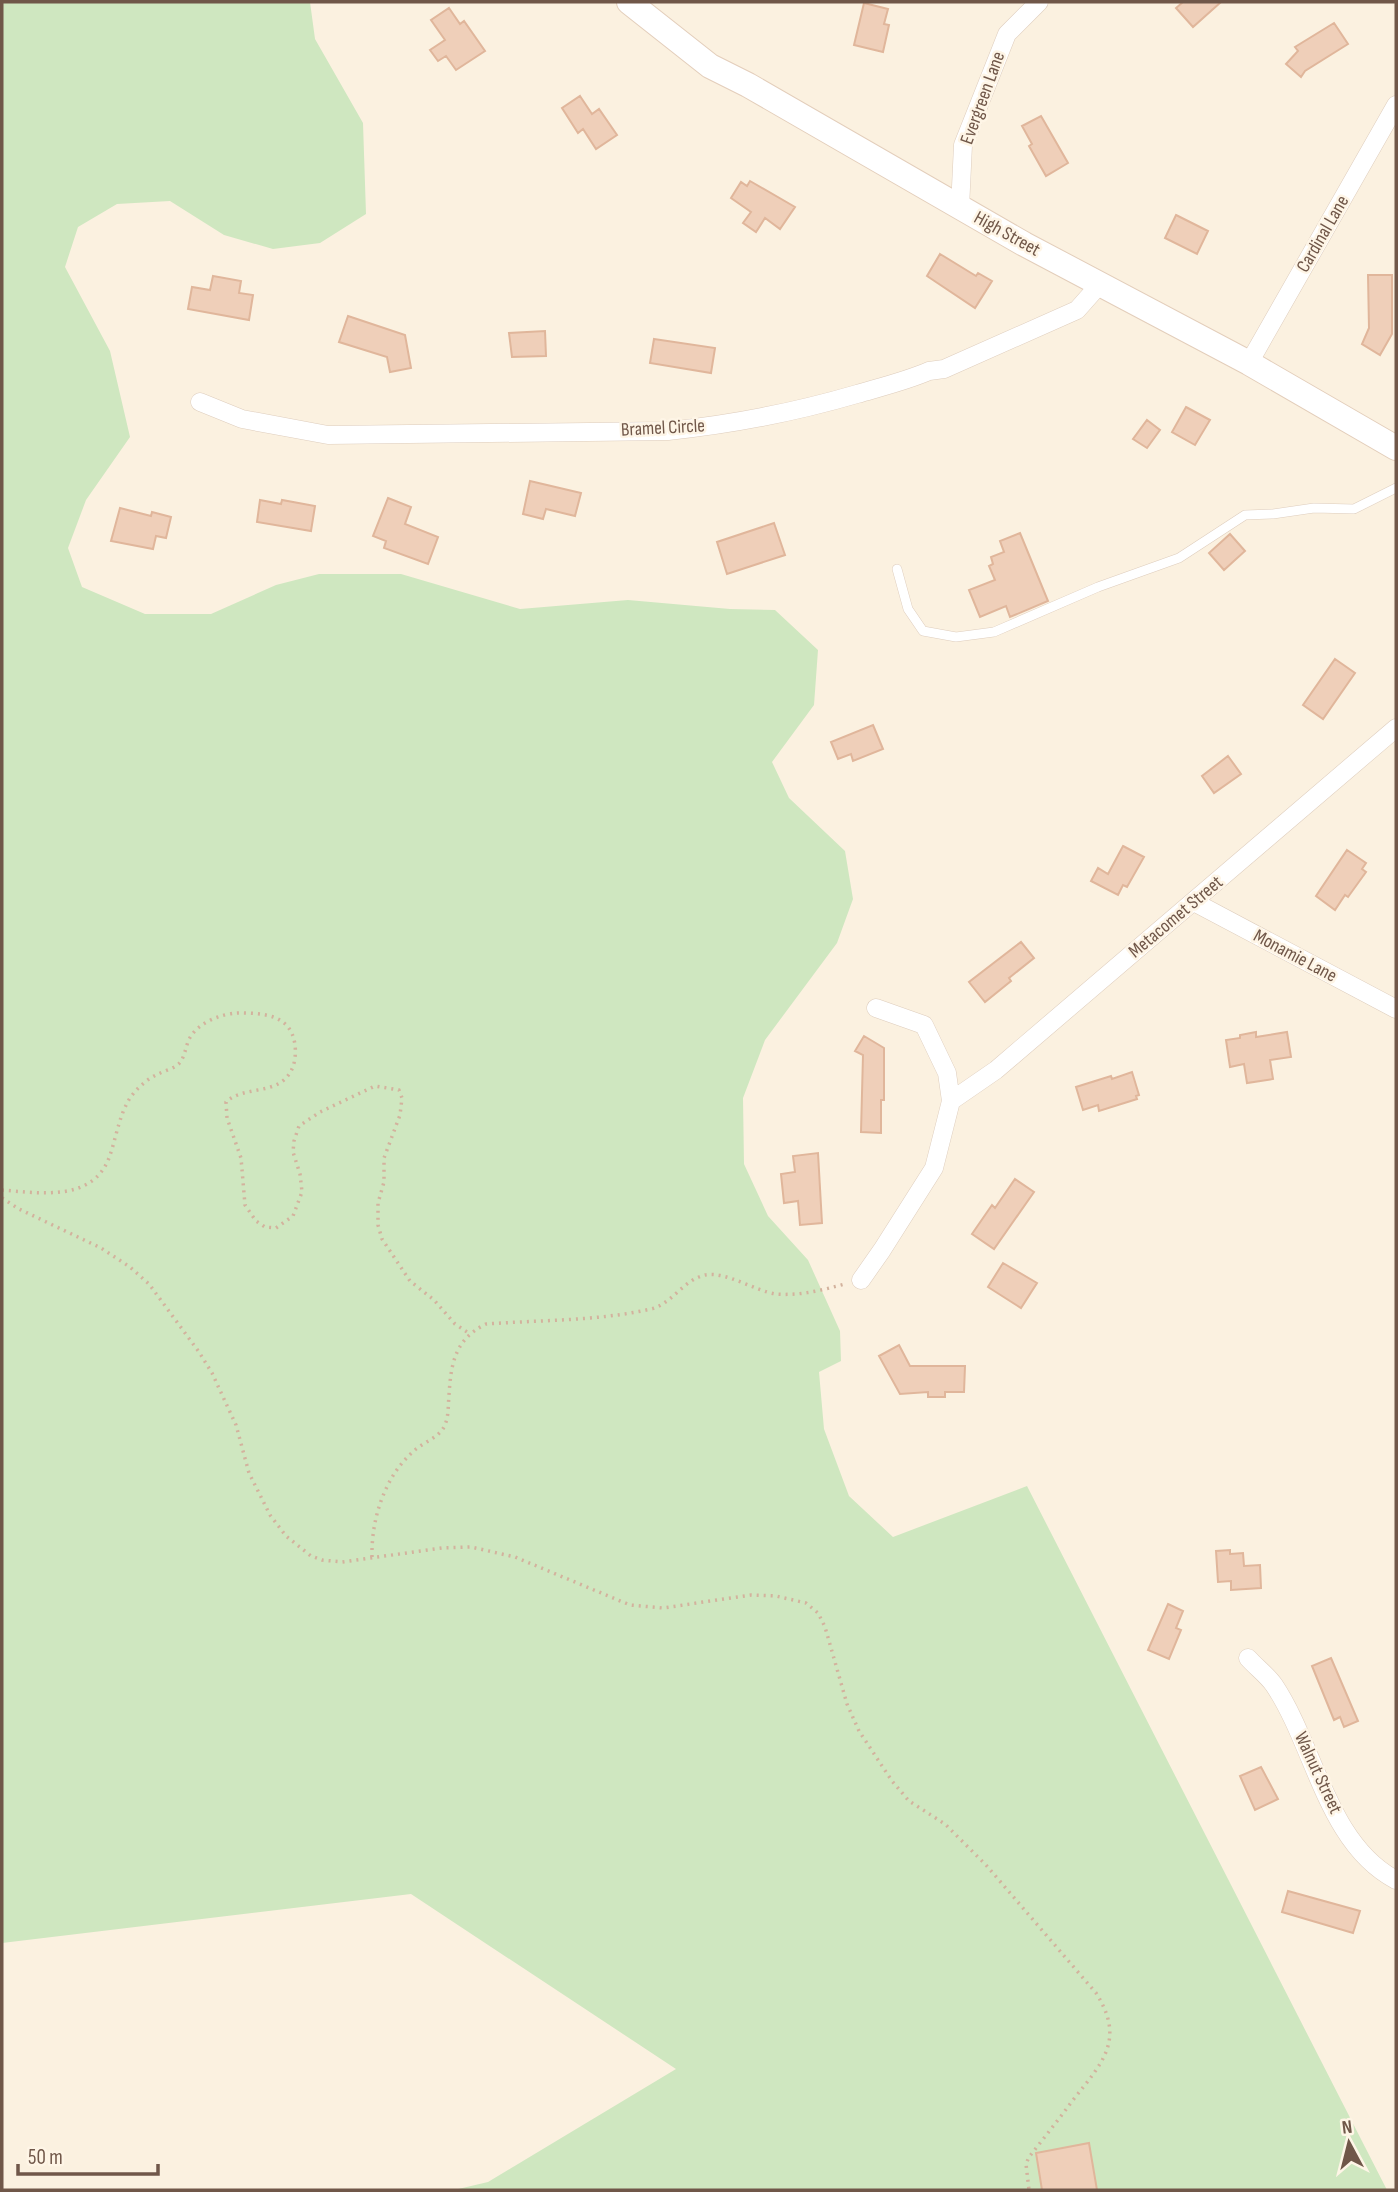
<svg xmlns="http://www.w3.org/2000/svg" width="1398" height="2192" font-family="'Sofia Sans Condensed',sans-serif">
<style>
.green{fill:#cfe7c0}
.building{fill:#efcfb9;stroke:#e0b69b;stroke-width:2}
.lines{fill:none;stroke-linecap:round;stroke-linejoin:round}
.lane-casing{stroke:#decdbd;stroke-width:10}
.street-casing{stroke:#decdbd;stroke-width:19}
.secondary-casing{stroke:#e3cebb;stroke-width:26}
.path{stroke:#d3b29d;stroke-width:3.5;stroke-dasharray:2 5;stroke-linecap:butt}
.lane{stroke:#fff;stroke-width:9}
.street{stroke:#fff;stroke-width:18}
.secondary{stroke:#fff;stroke-width:24}
.labels{text-anchor:middle;dominant-baseline:central;stroke-width:5;stroke-linejoin:round;paint-order:stroke}
.street-label{font-size:19px;fill:#705749;stroke:#fef5e6}
</style>
<rect width="100%" height="100%" fill="#fbf1e0"/>
<path class="green" d="M 2,2 L 310,2 L 315,39 L 363,123 L 366,214 L 320,243 L 273,249 L 224,235 L 170,201 L 117,204 L 78,227 L 65,267 L 110,351 L 130,437 L 86,500 L 68,548 L 82,587 L 145,614 L 211,614 L 276,585 L 319,574 L 401,574 L 520,609 L 628,600 L 730,609 L 775,610 L 818,650 L 814,705 L 772,762 L 789,798 L 845,851 L 853,899 L 837,943 L 765,1040 L 743,1098 L 744,1164 L 768,1216 L 808,1260 L 840,1331 L 841,1361 L 819,1372 L 824,1429 L 849,1496 L 893,1537 L 1027,1486 L 1387,2190 L 454,2190 L 488,2182 L 676,2069 L 411,1894 L 2,1943 Z"/>
<path class="building" d="M 1183,2 L 1221,2 L 1193,27 L 1176,8 Z
M 864,3 L 888,9 L 884,24 L 889,25 L 883,52 L 854,45 Z
M 449,8 L 460,24 L 464,21 L 485,51 L 456,70 L 446,56 L 438,61 L 430,50 L 445,40 L 431,20 Z
M 1334,23 L 1348,44 L 1305,71 L 1301,77 L 1286,64 L 1298,51 L 1295,47 Z
M 580,96 L 592,114 L 599,109 L 617,135 L 596,149 L 583,129 L 578,133 L 562,108 Z
M 1041,116 L 1068,163 L 1046,176 L 1029,146 L 1032,144 L 1022,126 Z
M 750,181 L 795,207 L 780,229 L 765,218 L 756,232 L 743,223 L 751,212 L 731,198 L 741,182 L 747,186 Z
M 1176,215 L 1208,231 L 1197,254 L 1165,238 Z
M 940,254 L 976,276 L 978,273 L 992,281 L 975,308 L 927,276 Z
M 1368,275 L 1392,275 L 1392,334 L 1380,355 L 1362,344 L 1369,328 Z
M 213,276 L 241,281 L 239,293 L 253,295 L 249,320 L 188,309 L 192,287 L 210,290 Z
M 348,316 L 405,335 L 411,368 L 390,372 L 387,357 L 339,342 Z
M 545,331 L 546,356 L 512,357 L 509,333 Z
M 654,339 L 715,348 L 711,373 L 650,363 Z
M 1186,407 L 1210,420 L 1195,445 L 1172,432 Z
M 1147,420 L 1160,430 L 1147,448 L 1133,439 Z
M 530,481 L 581,493 L 575,516 L 546,509 L 543,519 L 523,514 Z
M 388,498 L 411,507 L 405,524 L 438,537 L 428,564 L 384,548 L 386,541 L 373,536 Z
M 260,500 L 281,504 L 282,500 L 315,506 L 311,531 L 257,522 Z
M 120,508 L 151,516 L 152,512 L 171,517 L 166,538 L 156,536 L 153,549 L 111,541 Z
M 774,523 L 785,555 L 727,574 L 717,542 Z
M 1020,533 L 1048,601 L 1010,617 L 1006,606 L 980,617 L 969,590 L 995,580 L 989,566 L 993,564 L 991,557 L 1004,552 L 1000,541 Z
M 1230,534 L 1245,551 L 1224,570 L 1209,553 Z
M 1335,659 L 1355,673 L 1323,719 L 1303,705 Z
M 873,725 L 883,749 L 853,761 L 851,754 L 838,759 L 831,742 Z
M 1228,756 L 1241,774 L 1214,793 L 1202,776 Z
M 1123,846 L 1144,857 L 1127,887 L 1123,885 L 1118,895 L 1091,881 L 1098,868 L 1108,874 Z
M 1347,850 L 1366,863 L 1362,869 L 1366,872 L 1348,897 L 1345,895 L 1335,910 L 1316,896 Z
M 1021,942 L 1034,958 L 1009,978 L 1011,981 L 985,1002 L 969,982 Z
M 1256,1032 L 1256,1037 L 1287,1032 L 1291,1057 L 1270,1060 L 1273,1079 L 1247,1083 L 1244,1064 L 1230,1067 L 1226,1040 L 1240,1038 L 1240,1035 Z
M 864,1036 L 884,1048 L 884,1100 L 881,1100 L 881,1133 L 861,1132 L 863,1055 L 855,1051 Z
M 1132,1072 L 1139,1095 L 1136,1096 L 1137,1099 L 1099,1111 L 1098,1105 L 1083,1110 L 1076,1087 L 1111,1076 L 1112,1079 Z
M 818,1153 L 822,1223 L 800,1225 L 798,1201 L 784,1203 L 781,1174 L 795,1172 L 793,1156 Z
M 1015,1179 L 1034,1192 L 994,1249 L 972,1234 L 992,1205 L 995,1208 Z
M 1003,1263 L 1037,1283 L 1021,1308 L 988,1287 Z
M 899,1345 L 910,1366 L 965,1366 L 964,1392 L 945,1392 L 945,1397 L 928,1397 L 928,1392 L 900,1394 L 879,1356 Z
M 1230,1550 L 1230,1554 L 1243,1553 L 1244,1566 L 1260,1565 L 1261,1588 L 1231,1590 L 1231,1581 L 1218,1582 L 1216,1551 Z
M 1168,1604 L 1183,1611 L 1176,1628 L 1181,1630 L 1169,1659 L 1148,1650 Z
M 1331,1658 L 1358,1721 L 1344,1727 L 1340,1717 L 1334,1720 L 1312,1666 Z
M 1261,1767 L 1278,1799 L 1255,1810 L 1240,1776 Z
M 1288,1891 L 1360,1911 L 1353,1933 L 1282,1912 Z
M 1089,2143 L 1097,2190 L 1042,2190 L 1036,2153 Z"/>
<g class="lines">
<defs>
<path id="lane" d="M 897,569 L 908,609 L 923,631 L 956,637 L 994,632 L 1098,587 L 1179,558 L 1245,515 L 1273,514 L 1314,508 L 1354,509 L 1396,488"/>
<path id="street" d="M 960,208 L 963,145 L 1007,34 L 1039,2
M 1249,363 L 1396,105
M 200,402 L 242,419 L 328,435 L 668,431 C 735,424 792,413 857,394 C 881,387 906,381 929,371 L 944,369 L 1077,310 L 1100,284
M 1194,902 L 1396,1009
M 876,1008 L 924,1025 L 947,1073 L 951,1101
M 861,1280 L 882,1250 L 934,1168 L 951,1101 L 996,1070 L 1396,728
M 1248,1658 C 1256,1667 1267,1675 1274,1685 C 1315,1746 1327,1844 1396,1880"/>
<path id="secondary" d="M 629,2 L 710,66 L 748,85 L 1024,244 L 1249,363 L 1396,448"/>
</defs>
<use href="#lane" class="lane-casing"/>
<use href="#street" class="street-casing"/>
<use href="#secondary" class="secondary-casing"/>
<path class="path" d="M 2,1190 C 40,1193 92,1202 109,1158 C 116,1139 119,1115 130,1098 C 137,1088 147,1079 158,1074 C 166,1070 177,1068 181,1061 C 186,1053 186,1043 191,1036 C 200,1022 221,1014 237,1013 C 263,1013 291,1014 295,1045 C 296,1053 295,1064 291,1071 C 278,1096 244,1085 226,1102 L 227,1118 L 241,1158 L 245,1205 L 256,1221 L 265,1227 L 276,1228 L 293,1216 L 302,1192 L 300,1174 L 293,1152 L 294,1141 L 299,1126 L 320,1112 L 375,1086 L 399,1090 L 402,1098 L 400,1115 L 384,1158 L 384,1182 L 378,1203 L 378,1225 L 382,1239 L 410,1281 L 434,1300 L 455,1324 L 470,1334
M 2,1198 L 19,1209 L 101,1248 L 130,1267 L 149,1284 L 199,1352 L 212,1373 L 236,1425 L 249,1473 L 270,1515 L 286,1536 L 311,1556 L 322,1560 L 342,1562 L 442,1548 L 471,1547 L 515,1557 L 630,1605 L 663,1608 L 751,1595 L 776,1596 L 806,1603 L 818,1613 L 825,1627 L 847,1704 L 859,1731 L 892,1781 L 909,1801 L 945,1824 L 986,1865 L 1096,1993 C 1126,2040 1102,2063 1073,2100 C 1059,2119 1044,2138 1029,2157 L 1026,2164 L 1029,2190
M 372,1557 C 371,1519 385,1475 415,1450 C 424,1442 438,1438 444,1427 C 449,1417 448,1406 449,1395 C 451,1363 455,1339 486,1324 C 541,1320 598,1321 651,1309 C 672,1304 683,1280 705,1275 C 726,1271 755,1291 776,1294 C 800,1296 822,1290 845,1284"/>
<use href="#lane" class="lane"/>
<use href="#street" class="street"/>
<use href="#secondary" class="secondary"/>
</g>
<g class="labels">
<g class="street-label">
<text transform="translate(983 98) rotate(-70)">Evergreen Lane</text>
<text transform="translate(1007 234) rotate(29)">High Street</text>
<text transform="translate(1323 234) rotate(-60)">Cardinal Lane</text>
<text transform="translate(663 428) rotate(-3)">Bramel Circle</text>
<text transform="translate(1176 917) rotate(-40)">Metacomet Street</text>
<text transform="translate(1295 956) rotate(28)">Monamie Lane</text>
<text transform="translate(1318 1773) rotate(65)">Walnut Street</text>
</g>
</g>
<rect width="1398" height="2192" fill="none" stroke="#705749" stroke-width="7"/>
<g transform="translate(1349 2143) rotate(353)" stroke="#fef5e6" stroke-width="5" paint-order="stroke">
<path d="M0-5L12 26L0 18L-12 26Z" fill="#705749"/>
<text y="-10" font-size="19" font-weight="bold" text-anchor="middle" fill="#705749">N</text>
</g>
<path d="M18 2164v10h140v-10" fill="none" stroke="#705749" stroke-width="3.5"/>
<text x="28" y="2164" font-size="21" fill="#705749" stroke="#fef5e6" stroke-width="5" paint-order="stroke">50 m</text>
</svg>
